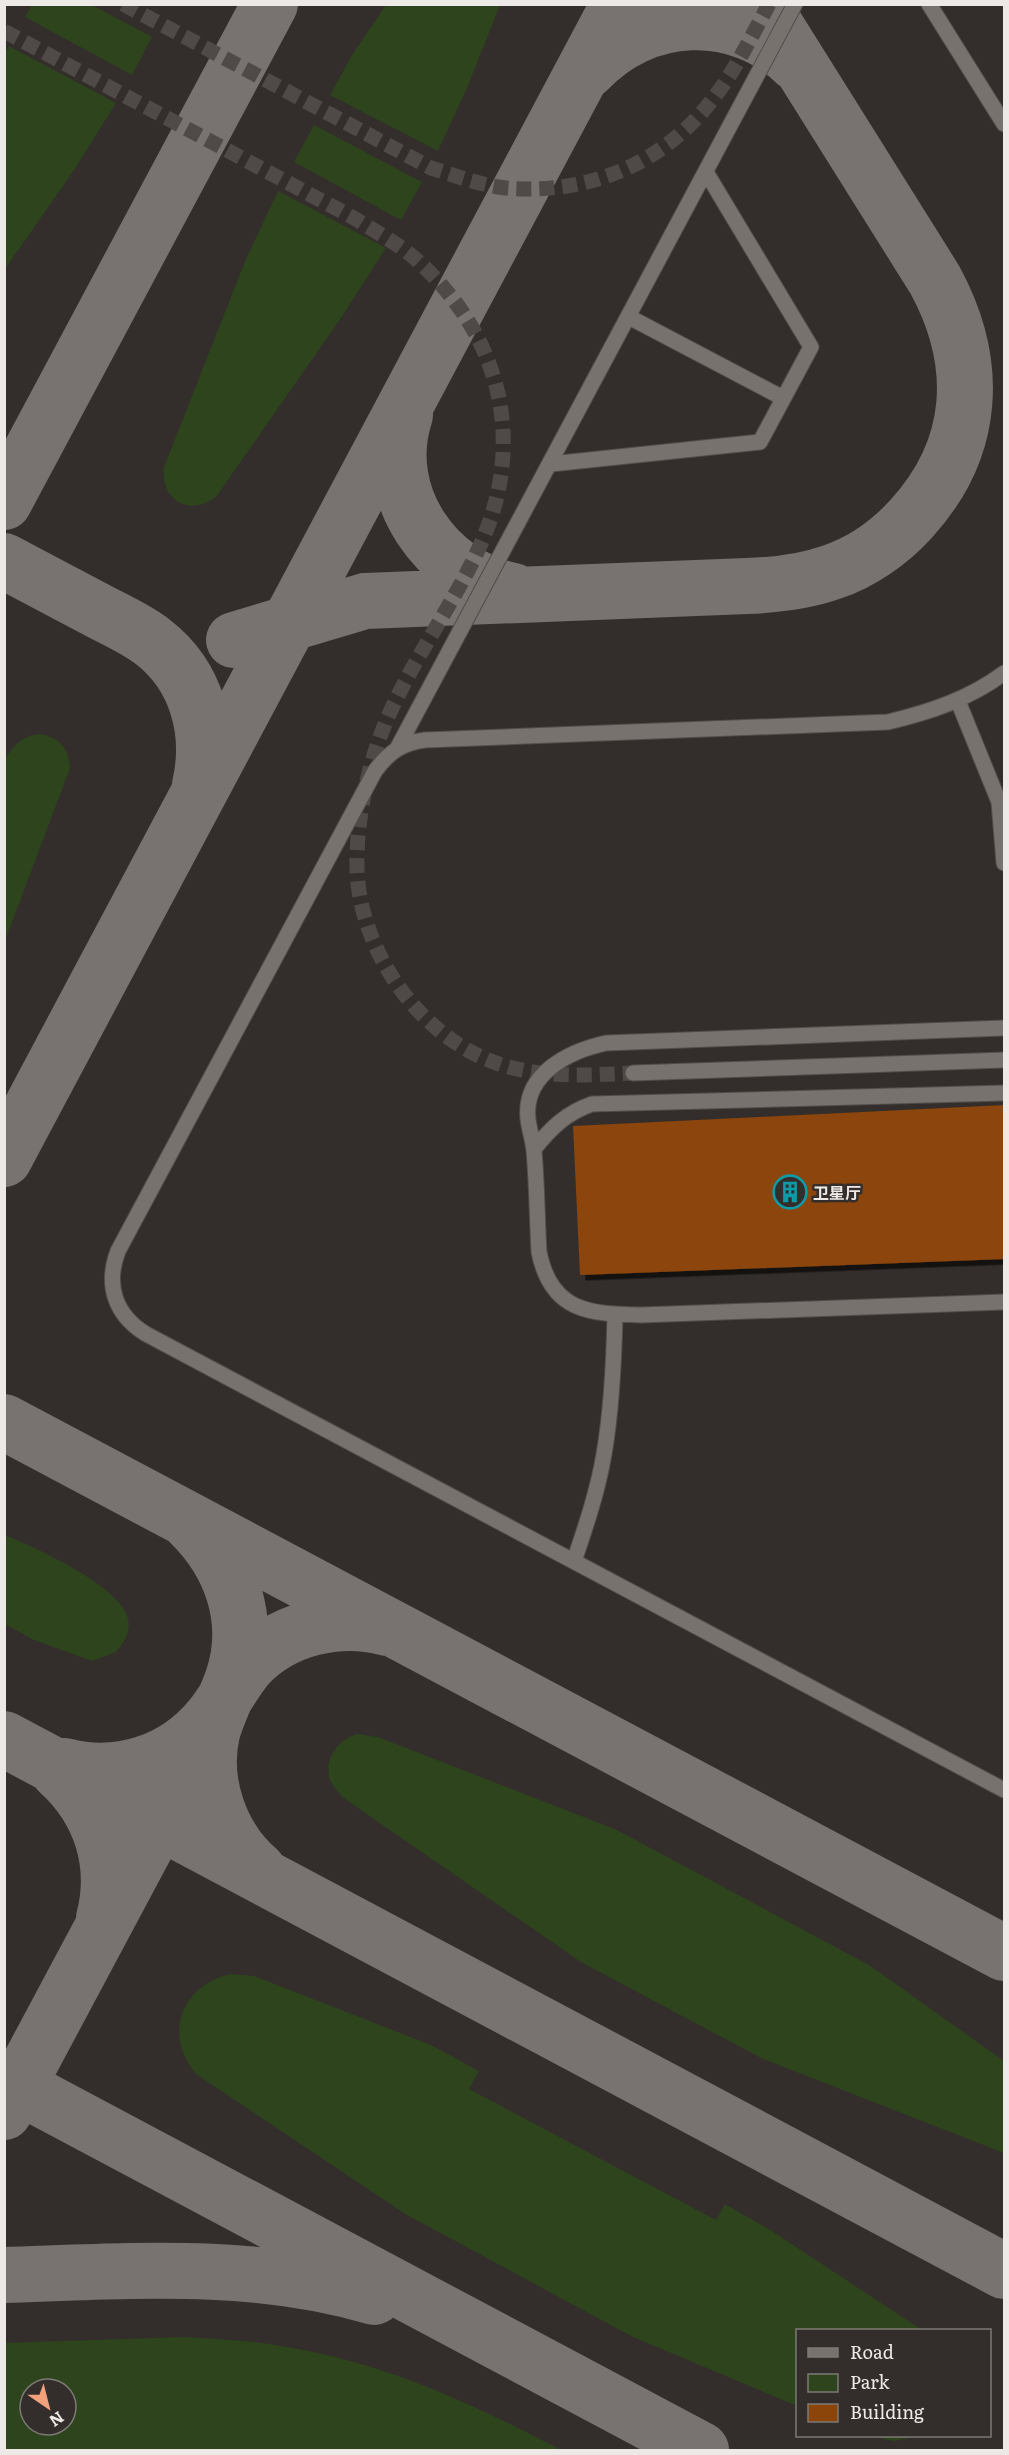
<svg xmlns="http://www.w3.org/2000/svg" width="1009" height="2455" font-family="Literata,'Noto Sans SC',serif">
<style>
.green{fill:#2d441c;fill-rule:evenodd}
.lines{fill:none;stroke-linecap:round;stroke-linejoin:round}
.taxiway{stroke:#787270;stroke-width:56}
.building{fill:#8b450b;filter:url(#shadow)}
.minor-tunnel{stroke:#4f4a47;stroke-width:15;stroke-dasharray:15 8;stroke-linecap:butt}
.minor-casing{stroke:#524d4a;stroke-width:17}
.minor{stroke:#78726e;stroke-width:15}
.labels{text-anchor:middle;dominant-baseline:central;stroke-width:5;stroke-linejoin:round;paint-order:stroke}
.poi-label{font-size:16px;font-weight:bold;fill:#ede9e7;stroke:#332e2b;text-anchor:start}
</style>
<defs>
<filter id="shadow"><feDropShadow dx="5.5" dy="5.5" stdDeviation="0" flood-color="#0009"/></filter>
</defs>
<rect width="100%" height="100%" fill="#332e2b"/>
<path class="green" d="M 32,4 L 92,5 L 152,37 L 132,75 L 25,17 Z
M 386,5 L 500,5 L 467,88 L 438,151 L 330,95 L 352,55 Z
M 9,46 L 116,103 L 74,170 L 5,269 L 4,55 Z
M 314,125 L 422,182 L 401,220 L 294,162 Z
M 278,191 L 386,248 L 343,315 L 216,497 C 189,517 160,500 164,467 L 246,259 Z
M 40,734 C 59,737 69,748 70,768 L 5,941 L 5,759 C 14,745 22,736 40,734 Z
M 4,1535 C 34,1546 122,1587 128,1619 C 131,1632 125,1641 116,1652 L 92,1661 L 34,1640 L 5,1624 Z
M 357,1734 L 378,1737 L 617,1830 L 869,1965 L 1004,2061 L 1004,2153 L 761,2058 L 581,1962 L 345,1799 C 340,1794 333,1787 330,1780 C 323,1759 339,1739 357,1734 Z
M 230,1974 L 254,1976 L 431,2045 L 479,2071 L 469,2089 L 716,2220 L 725,2204 L 772,2231 L 922,2330 L 798,2330 L 797,2406 L 633,2337 L 407,2215 L 196,2074 C 163,2034 181,1986 230,1974 Z
M 184,2337 C 214,2339 245,2340 275,2345 C 382,2361 467,2401 561,2450 L 5,2450 L 5,2343 ZM 30,2389 L 66,2389 L 66,2425 L 30,2425 Z
M 869,2436 L 919,2436 L 894,2441 Z"/>
<g class="lines">
<path class="taxiway" d="M 588,70 C 644,10 736,5 796,63
M 405,415 C 379,494 435,575 513,591
M 4,502 L 270,4
M 4,561 C 34,577 64,593 93,608 C 113,619 135,628 153,642 C 197,676 212,732 200,785
M 234,640 L 365,601 L 747,586 C 776,585 804,582 832,572 C 862,562 890,542 911,519 C 976,448 980,363 935,280 L 762,4
M 4,1159 L 619,4
M 4,1422 L 1004,1953
M 190,1523 C 232,1564 252,1621 233,1678 C 227,1696 217,1714 212,1733 C 201,1782 220,1837 258,1870
M 4,1739 L 1004,2271
M 64,1766 C 119,1780 175,1762 211,1718 C 225,1701 234,1681 248,1665 C 283,1628 339,1615 387,1628
M 59,1772 C 101,1810 118,1864 104,1918
M 4,2079 L 701,2450
M 4,2112 L 225,1698
M 4,2275 C 128,2271 253,2261 374,2297"/>
</g>
<path class="building" d="M 1005,1105 L 1005,1259 L 580,1275 L 573,1126 Z"/>
<g class="lines">
<path class="minor-tunnel" d="M 123,4 L 431,168 C 456,176 480,185 506,188 C 590,195 666,163 716,95 C 737,67 752,35 769,4
M 4,31 L 354,218 C 376,232 401,245 420,263 C 502,339 527,444 479,548 C 447,618 396,681 374,755 C 361,798 351,858 361,902 C 377,976 434,1047 509,1067 C 551,1078 591,1075 633,1073"/>
<defs>
<path id="minor" d="M 929,4 L 1004,124
M 629,317 L 783,398
M 551,464 L 760,442 L 811,347 L 706,172
M 1004,673 C 969,699 930,712 888,722 L 425,740 C 402,743 389,752 375,771 L 118,1251 C 105,1285 115,1315 146,1334 L 1004,1790
M 958,701 L 999,802 L 1004,863
M 398,747 L 795,4
M 1004,1028 L 606,1043 C 570,1051 523,1073 528,1119 C 529,1129 533,1140 534,1151 C 537,1184 537,1218 539,1252 C 551,1312 590,1314 641,1315 L 1004,1302
M 633,1073 L 1004,1060
M 534,1149 C 551,1128 566,1113 592,1104 L 1004,1093
M 574,1561 C 586,1526 598,1490 604,1454 C 612,1408 614,1361 615,1315"/>
</defs>
<use href="#minor" class="minor-casing"/>
<use href="#minor" class="minor"/>
</g>
<defs>
<symbol id="building-ring" viewBox="-11 -11 22 22"><circle r="9.5" fill="#332e2b" stroke="#0f9aa8" stroke-width="1.5"/><path d="M-4-6H4V6H1V3H-1V6H-4ZM-2.5-4.3h1.7v1.8h-1.7ZM.8-4.3h1.7v1.8H.8ZM-2.5-1h1.7V.8h-1.7ZM.8-1h1.7V.8H.8Z" fill="#0f9aa8"/></symbol>
</defs>
<g fill-rule="evenodd">
<use href="#building-ring" x="771" y="1173" width="38" height="38"/>
</g>
<g class="labels">
<g class="poi-label">
<text x="813" y="1192">卫星厅</text>
</g>
</g>
<rect width="1009" height="2455" fill="none" stroke="#ede9e7" stroke-width="12"/>
<rect x="796" y="2329" width="195" height="108" fill="#332e2b" stroke="#7d7976" stroke-width="1.5"/>
<rect x="808" y="2348" width="30" height="9" fill="#78726e" stroke="#7d7976" stroke-width="1.5"/>
<text x="850" y="2359" font-size="18" fill="#ede9e7">Road</text>
<rect x="808" y="2374" width="30" height="18" fill="#2d441c" stroke="#7d7976" stroke-width="1.5"/>
<text x="850" y="2389" font-size="18" fill="#ede9e7">Park</text>
<rect x="808" y="2404" width="30" height="18" fill="#8b450b" stroke="#7d7976" stroke-width="1.5"/>
<text x="850" y="2419" font-size="18" fill="#ede9e7">Building</text>
<g transform="translate(48 2407) rotate(145)"><circle r="28" fill="#332e2b" stroke="#7d7976" stroke-width="1.5"/>
<path d="M0-4.5L10 22L0 15L-10 22Z" fill="#f1a17c"/>
<text y="-9" font-size="16" font-weight="bold" text-anchor="middle" fill="#ede9e7">N</text>
</g>
</svg>
